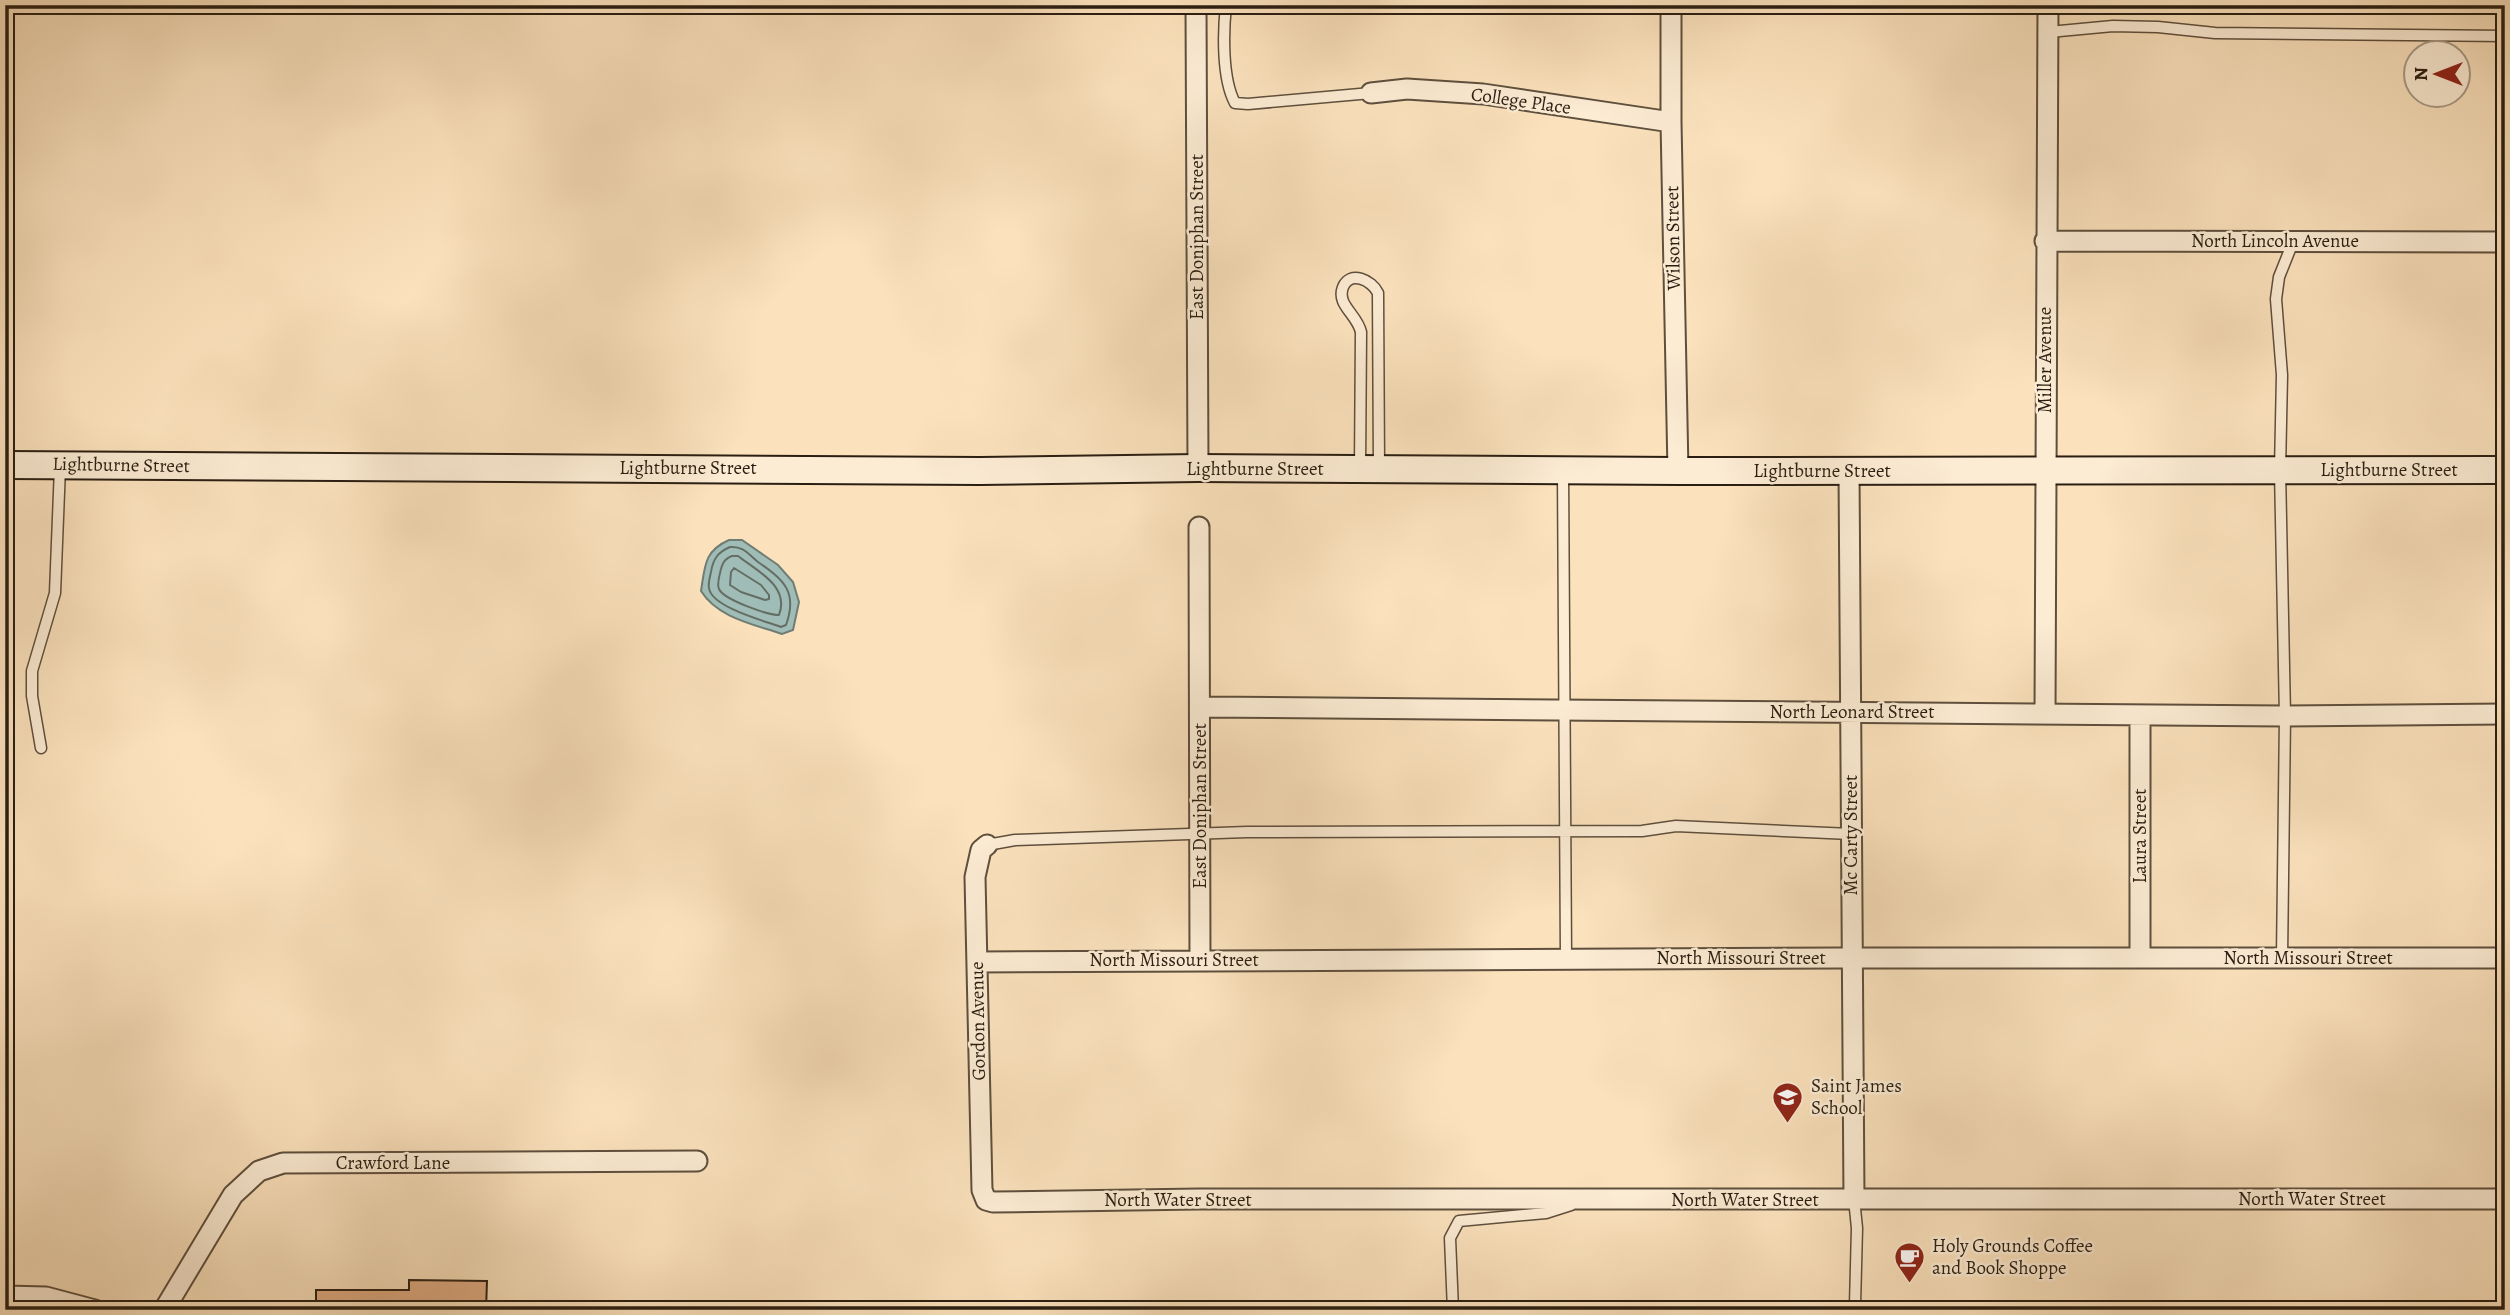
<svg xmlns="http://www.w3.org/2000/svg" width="2510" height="1315" font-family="Alegreya,serif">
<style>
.water{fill:#9fbdb6;stroke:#707d74;stroke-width:2}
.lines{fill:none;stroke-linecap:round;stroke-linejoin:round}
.shore{stroke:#646e64;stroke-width:2}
.building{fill:#e0ac84;stroke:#2a1e12;stroke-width:2}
.lane-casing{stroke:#5e4f3d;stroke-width:13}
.street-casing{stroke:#5e4f3d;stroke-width:23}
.secondary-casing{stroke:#2a1e12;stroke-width:30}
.lane{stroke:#fcecd4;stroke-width:10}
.street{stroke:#fcecd4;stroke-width:19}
.secondary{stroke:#fcecd4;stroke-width:26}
.labels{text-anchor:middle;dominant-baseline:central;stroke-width:5;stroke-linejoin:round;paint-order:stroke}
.street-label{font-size:19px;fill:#2a1e12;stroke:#fcecd4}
.poi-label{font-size:19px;fill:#2a1e12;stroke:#fcecd4;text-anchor:start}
</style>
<rect width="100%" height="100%" fill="#fbe2bd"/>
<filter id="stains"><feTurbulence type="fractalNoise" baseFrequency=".00286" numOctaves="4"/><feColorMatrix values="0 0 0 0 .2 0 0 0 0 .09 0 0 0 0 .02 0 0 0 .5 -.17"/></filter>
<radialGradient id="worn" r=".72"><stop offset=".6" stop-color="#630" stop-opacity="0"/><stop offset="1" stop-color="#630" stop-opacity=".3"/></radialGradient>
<path class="water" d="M 729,540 L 742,540 L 778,565 L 793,582 L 799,602 L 793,630 L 782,634 C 753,624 718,618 701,591 C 705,566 704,551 729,540 Z"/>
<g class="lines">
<path class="shore" d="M 730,547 C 744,546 748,554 758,562 C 784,580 798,592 786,625 L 781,627 C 765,621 711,607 709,588 C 708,584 710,576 711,572 C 713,559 718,552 730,547 Z
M 732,556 L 738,556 C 757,571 790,586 779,615 C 768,615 724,600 719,589 C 717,585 719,577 720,573 C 722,564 724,559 732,556 Z
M 734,568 L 761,585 L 769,595 L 769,599 L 765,600 L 741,592 L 730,585 L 731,572 Z"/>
</g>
<path class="building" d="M 409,1280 L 487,1281 L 486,1310 L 316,1310 L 316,1290 L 409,1290 Z"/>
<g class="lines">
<defs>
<path id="lane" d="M 1226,5 C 1223,33 1222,79 1235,103 L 1248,104 L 1371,93
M 2049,32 L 2113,26 L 2158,27 L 2215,33 L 2505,36
M 1360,468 L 1361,332 C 1357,314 1336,305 1343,287 C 1350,270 1372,280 1378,293 L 1379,469
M 1563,472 L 1566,958
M 41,748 L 32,696 L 32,671 L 55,593 L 60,467
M 987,845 L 1015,840 L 1247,832 L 1642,831 L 1676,826 L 1851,834
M 2282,958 L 2285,716 L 2280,470 L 2282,375 L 2276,299 L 2279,277 L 2293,242
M 1854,1199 L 1857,1228 L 1855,1305
M 1453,1310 L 1450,1238 L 1459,1221 L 1546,1213 L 1571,1205"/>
<path id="street" d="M 1196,5 L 1198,468
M 1671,5 L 1671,122 L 1678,471
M 1371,93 L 1407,89 L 1483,94 L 1671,122
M 2045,241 L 2505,242
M 1849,470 L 1854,1199
M 1199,527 L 1200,960
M 1200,707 L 2285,716 L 2505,714
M 2045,714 L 2048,5
M 987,845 L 981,850 L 975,877 L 982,1190 L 986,1200 L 993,1202 L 1199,1199 L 2505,1199
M 2140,958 L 2140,715
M 977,962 L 1839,958 L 2505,958
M 5,1296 L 46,1297 L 95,1310
M 164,1310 L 233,1195 L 259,1171 L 283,1163 L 697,1161"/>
<path id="secondary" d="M 5,465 L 980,471 L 1198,468 L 1678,471 L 2505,470"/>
</defs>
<use href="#lane" class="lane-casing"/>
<use href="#street" class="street-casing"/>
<use href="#secondary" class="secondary-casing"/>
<use href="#lane" class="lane"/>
<use href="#street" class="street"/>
<use href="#secondary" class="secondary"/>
</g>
<defs>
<symbol id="school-pin" viewBox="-11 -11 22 30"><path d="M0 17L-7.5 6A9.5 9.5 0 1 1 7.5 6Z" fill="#8f2418" stroke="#fcecd4"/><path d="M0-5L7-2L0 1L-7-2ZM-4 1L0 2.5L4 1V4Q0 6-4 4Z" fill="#fff"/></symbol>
<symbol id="cafe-pin" viewBox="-11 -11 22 30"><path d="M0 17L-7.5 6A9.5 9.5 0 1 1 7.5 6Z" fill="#8f2418" stroke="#fcecd4"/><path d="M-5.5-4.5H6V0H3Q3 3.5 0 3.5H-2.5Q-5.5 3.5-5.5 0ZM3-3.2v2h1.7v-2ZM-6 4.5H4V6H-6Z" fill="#fff"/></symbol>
</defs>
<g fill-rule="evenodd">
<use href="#school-pin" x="1770" y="1080" width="35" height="47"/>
<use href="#cafe-pin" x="1892" y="1240" width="35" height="47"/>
</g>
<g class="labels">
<g class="street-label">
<text transform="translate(1521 101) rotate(8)">College Place</text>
<text transform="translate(1197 237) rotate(-90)">East Doniphan Street</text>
<text transform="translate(1673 238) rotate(-91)">Wilson Street</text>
<text x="2275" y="241">North Lincoln Avenue</text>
<text transform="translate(2045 360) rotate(-90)">Miller Avenue</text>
<text transform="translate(121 465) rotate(1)">Lightburne Street</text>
<text x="688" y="468">Lightburne Street</text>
<text x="1255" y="469">Lightburne Street</text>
<text x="2389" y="470">Lightburne Street</text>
<text x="1822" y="471">Lightburne Street</text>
<text x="1852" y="712">North Leonard Street</text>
<text transform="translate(1200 806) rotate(-90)">East Doniphan Street</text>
<text transform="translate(1851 835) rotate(-90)">Mc Carty Street</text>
<text transform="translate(2140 836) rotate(-90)">Laura Street</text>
<text x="1741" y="958">North Missouri Street</text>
<text x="2308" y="958">North Missouri Street</text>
<text x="1174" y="960">North Missouri Street</text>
<text transform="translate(978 1021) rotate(-91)">Gordon Avenue</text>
<text x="393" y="1163">Crawford Lane</text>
<text x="2312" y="1199">North Water Street</text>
<text x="1178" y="1200">North Water Street</text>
<text x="1745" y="1200">North Water Street</text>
</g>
<g class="poi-label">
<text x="1811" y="1086">Saint James<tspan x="1811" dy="22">School</tspan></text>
<text x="1932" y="1246">Holy Grounds Coffee<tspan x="1932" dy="22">and Book Shoppe</tspan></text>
</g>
</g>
<rect width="2510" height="1315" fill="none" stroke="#fbe2bd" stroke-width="28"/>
<rect x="7" y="7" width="2496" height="1301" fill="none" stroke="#2a1e12" stroke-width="3.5"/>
<rect x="14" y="14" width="2482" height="1287" fill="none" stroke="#2a1e12" stroke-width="2"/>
<g transform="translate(2437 74) rotate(270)"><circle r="33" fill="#fcecd4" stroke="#a89a86" stroke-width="2"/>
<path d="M0-5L12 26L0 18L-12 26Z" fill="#8f2418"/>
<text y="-10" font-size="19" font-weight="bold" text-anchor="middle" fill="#2a1e12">N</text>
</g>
<rect width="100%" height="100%" filter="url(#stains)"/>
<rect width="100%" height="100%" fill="url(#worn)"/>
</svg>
